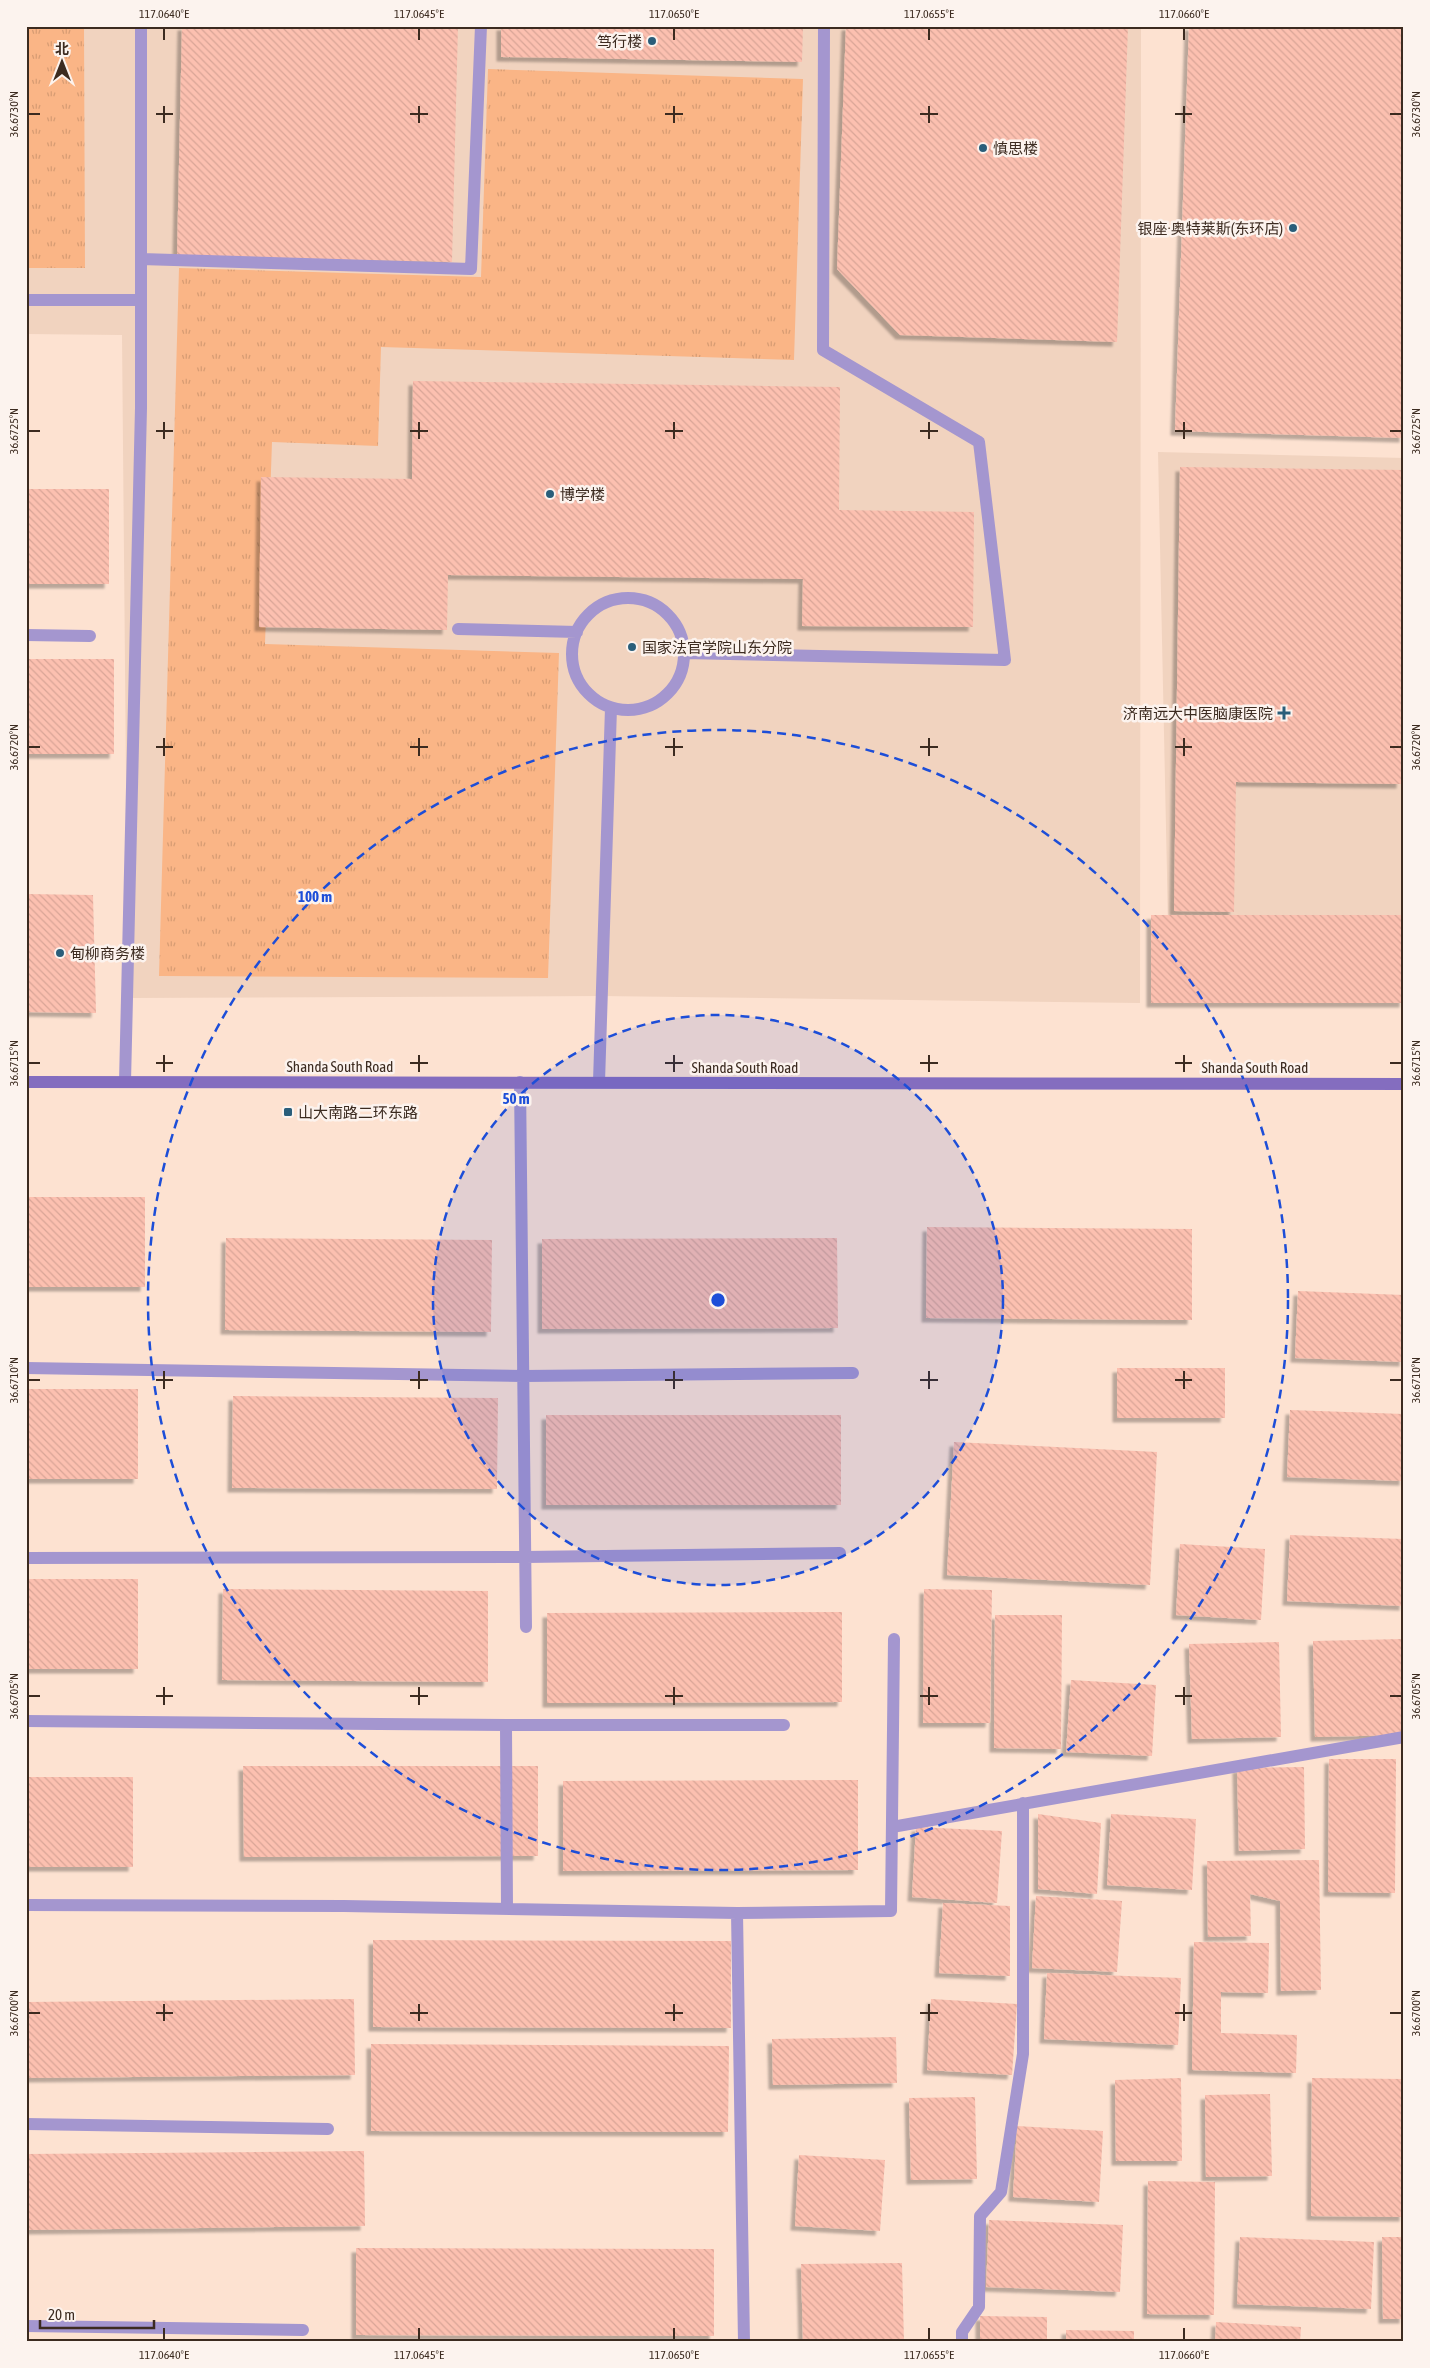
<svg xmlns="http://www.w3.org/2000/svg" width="1430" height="2368" font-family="'Asap Condensed','Noto Sans SC',sans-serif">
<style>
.built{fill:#f1d3bf}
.park{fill:url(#park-tufts)}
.building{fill:url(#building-back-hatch);filter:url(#shadow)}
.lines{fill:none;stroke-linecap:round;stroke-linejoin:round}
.service{stroke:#a496cf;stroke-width:12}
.minor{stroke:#a496cf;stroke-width:12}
.secondary{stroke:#846dbf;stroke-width:12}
.ticks{fill:none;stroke:#3c2b20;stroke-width:2}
.ring{fill:none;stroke:#1d4ed8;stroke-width:2.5;stroke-dasharray:9 6}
.poi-dot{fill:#2a5e7a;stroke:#fcf3ee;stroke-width:2}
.labels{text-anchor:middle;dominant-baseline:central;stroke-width:5;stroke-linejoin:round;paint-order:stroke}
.poi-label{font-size:15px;fill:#3c2b20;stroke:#fcf3ee;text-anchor:start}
.street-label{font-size:15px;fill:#3c2b20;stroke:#fcf3ee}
.centre{fill:#1d4ed8;stroke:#fcf3ee;stroke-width:2.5}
.ring-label{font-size:15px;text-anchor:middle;font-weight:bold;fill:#1d4ed8;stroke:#fcf3ee;stroke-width:5;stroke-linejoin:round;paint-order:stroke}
.neatline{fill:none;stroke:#3c2b20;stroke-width:2}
.ticks-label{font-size:12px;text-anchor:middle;fill:#3c2b20}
</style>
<defs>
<pattern id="park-tufts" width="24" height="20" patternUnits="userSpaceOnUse" patternTransform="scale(1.25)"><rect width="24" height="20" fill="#fab586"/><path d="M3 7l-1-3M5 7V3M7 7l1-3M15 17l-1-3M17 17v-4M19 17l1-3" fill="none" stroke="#d79c73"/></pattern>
<pattern id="building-back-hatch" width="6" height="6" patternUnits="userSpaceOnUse" patternTransform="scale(1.25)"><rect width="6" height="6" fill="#fcc0b0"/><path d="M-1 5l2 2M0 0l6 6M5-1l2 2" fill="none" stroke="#d9a597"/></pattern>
<filter id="shadow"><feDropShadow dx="-4.5" dy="4.5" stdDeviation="1" flood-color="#0004"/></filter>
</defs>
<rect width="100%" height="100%" fill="#fde2d1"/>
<path class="built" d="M 26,26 L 1141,26 L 1140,1003 L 601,996 L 128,998 L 122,335 L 26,334 Z
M 1158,452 L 1404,458 L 1404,968 L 1169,968 Z"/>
<path class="park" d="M 26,26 L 84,26 L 85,268 L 26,268 Z
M 488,69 L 803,79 L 794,360 L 381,347 L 378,446 L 272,442 L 265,644 L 559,653 L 548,978 L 159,976 L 179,268 L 481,277 Z"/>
<path class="building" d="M 182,26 L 458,26 L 452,262 L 177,256 Z
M 501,26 L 803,26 L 802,62 L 501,57 Z
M 846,26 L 1128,26 L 1117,342 L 900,335 L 837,269 Z
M 1189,26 L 1404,26 L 1404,438 L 1175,431 Z
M 413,381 L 840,387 L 839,510 L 974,512 L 973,627 L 802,626 L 803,579 L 448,575 L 447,630 L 259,627 L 261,477 L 412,479 Z
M 1180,467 L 1404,470 L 1401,784 L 1236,782 L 1234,912 L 1174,911 Z
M 26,489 L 109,489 L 109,584 L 26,584 Z
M 26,659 L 114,659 L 114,754 L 26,754 Z
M 26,894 L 93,895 L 96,1013 L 26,1012 Z
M 1151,915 L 1404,915 L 1404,1003 L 1151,1003 Z
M 26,1197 L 145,1197 L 145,1287 L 26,1287 Z
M 927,1227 L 1192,1229 L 1192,1320 L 926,1318 Z
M 226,1238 L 492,1240 L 491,1332 L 225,1330 Z
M 837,1238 L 838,1328 L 542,1329 L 542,1239 Z
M 1298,1291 L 1404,1295 L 1404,1362 L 1295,1358 Z
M 1117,1368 L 1225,1368 L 1225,1418 L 1117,1418 Z
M 26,1389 L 138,1389 L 138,1479 L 26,1479 Z
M 233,1396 L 498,1398 L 497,1489 L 232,1488 Z
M 1290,1410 L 1404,1414 L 1404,1481 L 1287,1477 Z
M 546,1415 L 841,1415 L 841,1505 L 546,1505 Z
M 954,1442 L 1157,1452 L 1150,1585 L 947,1575 Z
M 1290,1535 L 1404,1539 L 1404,1606 L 1287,1601 Z
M 1180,1544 L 1265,1549 L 1261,1620 L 1176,1615 Z
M 26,1579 L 138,1579 L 138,1669 L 26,1669 Z
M 223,1589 L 488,1591 L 488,1682 L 222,1680 Z
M 924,1589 L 992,1590 L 990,1723 L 923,1723 Z
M 842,1612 L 842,1702 L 547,1703 L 547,1613 Z
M 995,1615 L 1062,1615 L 1061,1749 L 994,1748 Z
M 1402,1639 L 1404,1735 L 1315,1737 L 1313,1641 Z
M 1279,1642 L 1281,1737 L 1192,1739 L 1189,1644 Z
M 1071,1680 L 1156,1685 L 1152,1756 L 1066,1752 Z
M 1329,1759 L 1396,1759 L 1395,1893 L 1328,1892 Z
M 243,1766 L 538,1766 L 538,1856 L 244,1857 Z
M 1304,1767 L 1305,1849 L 1239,1851 L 1237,1768 Z
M 26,1777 L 133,1777 L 133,1867 L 26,1867 Z
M 858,1780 L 858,1870 L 563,1871 L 563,1781 Z
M 1038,1814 L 1101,1823 L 1097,1894 L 1038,1889 Z
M 1111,1814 L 1196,1819 L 1192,1890 L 1107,1885 Z
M 916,1827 L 1002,1831 L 997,1903 L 912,1897 Z
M 1319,1860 L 1321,1990 L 1281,1991 L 1280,1901 L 1250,1894 L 1251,1936 L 1208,1937 L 1207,1861 Z
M 1036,1896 L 1122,1901 L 1117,1972 L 1032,1968 Z
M 943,1903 L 1010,1906 L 1010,1976 L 939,1973 Z
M 373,1940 L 731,1941 L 731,2028 L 373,2027 Z
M 1194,1942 L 1269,1943 L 1268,1993 L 1221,1992 L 1221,2033 L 1297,2035 L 1296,2073 L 1192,2070 Z
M 1047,1973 L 1181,1978 L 1178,2045 L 1044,2039 Z
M 354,1999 L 355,2075 L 26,2078 L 26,2002 Z
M 931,1999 L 1017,2004 L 1012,2075 L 927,2070 Z
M 896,2037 L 897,2083 L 773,2085 L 772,2039 Z
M 371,2044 L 729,2046 L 728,2132 L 371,2131 Z
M 1181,2078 L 1182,2161 L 1116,2161 L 1115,2080 Z
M 1312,2078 L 1404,2079 L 1404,2217 L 1311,2216 Z
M 1270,2094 L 1272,2176 L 1206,2177 L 1205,2095 Z
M 975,2097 L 977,2179 L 911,2180 L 909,2098 Z
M 1017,2126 L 1103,2131 L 1099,2202 L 1013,2197 Z
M 364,2151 L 365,2226 L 26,2230 L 26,2154 Z
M 799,2155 L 885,2160 L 880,2231 L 795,2226 Z
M 1148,2181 L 1215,2182 L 1214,2315 L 1147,2314 Z
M 989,2220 L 1123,2225 L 1120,2292 L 986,2287 Z
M 1240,2237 L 1374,2242 L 1371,2309 L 1237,2304 Z
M 1382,2237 L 1404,2237 L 1404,2319 L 1383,2319 Z
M 356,2248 L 714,2249 L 714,2336 L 356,2335 Z
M 902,2263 L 904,2342 L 803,2342 L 801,2264 Z
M 980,2316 L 1047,2317 L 1047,2342 L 980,2342 Z
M 1216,2322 L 1301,2327 L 1300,2342 L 1215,2342 Z
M 1066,2330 L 1134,2331 L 1134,2342 L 1066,2342 Z"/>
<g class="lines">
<path class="service" d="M 141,259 L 471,269 L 481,26
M 26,300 L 141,300
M572 654a56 56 0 1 1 112 0a56 56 0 1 1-112 0Z
M 458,629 L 577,632
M 684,653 L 1005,660 L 979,442 L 823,350 L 824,26
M 125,1082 L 141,408 L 141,26
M 599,1082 L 611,708"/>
<path class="minor" d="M 26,635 L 90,636
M 520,1082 L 526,1627
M 26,1368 L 523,1376 L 853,1373
M 26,1558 L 525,1557 L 840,1553
M 26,1721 L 506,1725
M 892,1827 L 1404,1737
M 26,1905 L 344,1906 L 737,1913 L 891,1911 L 894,1639
M 507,1909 L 506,1725 L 784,1725
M 737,1913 L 744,2342
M 26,2124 L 328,2129
M 26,2326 L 303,2330
M 962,2342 L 962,2332 L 979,2307 L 980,2216 L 1001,2192 L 1023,2054 L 1023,1803"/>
<path class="secondary" d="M 26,1082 L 1404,1084"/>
</g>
<path class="ticks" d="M 164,28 L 164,40M 419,28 L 419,40M 674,28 L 674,40M 929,28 L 929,40M 1184,28 L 1184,40M 164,106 L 164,123M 419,106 L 419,123M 674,106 L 674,123M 929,106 L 929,123M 1184,106 L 1184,123M 28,114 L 40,114M 156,114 L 173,114M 410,114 L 428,114M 665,114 L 683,114M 920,114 L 938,114M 1175,114 L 1192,114M 1390,114 L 1402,114M 164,422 L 164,439M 419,422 L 419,439M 674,422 L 674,439M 929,422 L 929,439M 1184,422 L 1184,439M 28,431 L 40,431M 156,431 L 173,431M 410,431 L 428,431M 665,431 L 683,431M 920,431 L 938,431M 1175,431 L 1192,431M 1390,431 L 1402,431M 164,738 L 164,756M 419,738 L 419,756M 674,738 L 674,756M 929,738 L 929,756M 1184,738 L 1184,756M 28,747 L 40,747M 156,747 L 173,747M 410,747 L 428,747M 665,747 L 683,747M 920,747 L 938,747M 1175,747 L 1192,747M 1390,747 L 1402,747M 164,1055 L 164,1072M 419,1055 L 419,1072M 674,1055 L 674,1072M 929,1055 L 929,1072M 1184,1055 L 1184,1072M 28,1063 L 40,1063M 156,1063 L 173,1063M 410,1063 L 428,1063M 665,1063 L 683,1063M 920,1063 L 938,1063M 1175,1063 L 1192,1063M 1390,1063 L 1402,1063M 164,1371 L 164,1389M 419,1371 L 419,1389M 674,1371 L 674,1389M 929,1371 L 929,1389M 1184,1371 L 1184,1389M 28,1380 L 40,1380M 156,1380 L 173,1380M 410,1380 L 428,1380M 665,1380 L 683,1380M 920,1380 L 938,1380M 1175,1380 L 1192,1380M 1390,1380 L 1402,1380M 164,1687 L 164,1705M 419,1687 L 419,1705M 674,1687 L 674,1705M 929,1687 L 929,1705M 1184,1687 L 1184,1705M 28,1696 L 40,1696M 156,1696 L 173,1696M 410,1696 L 428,1696M 665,1696 L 683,1696M 920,1696 L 938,1696M 1175,1696 L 1192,1696M 1390,1696 L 1402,1696M 164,2004 L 164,2021M 419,2004 L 419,2021M 674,2004 L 674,2021M 929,2004 L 929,2021M 1184,2004 L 1184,2021M 28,2013 L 40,2013M 156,2013 L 173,2013M 410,2013 L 428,2013M 665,2013 L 683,2013M 920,2013 L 938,2013M 1175,2013 L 1192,2013M 1390,2013 L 1402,2013M 164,2328 L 164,2340M 419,2328 L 419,2340M 674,2328 L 674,2340M 929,2328 L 929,2340M 1184,2328 L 1184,2340"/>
<circle cx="718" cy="1300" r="285" fill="#1d4ed8" fill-opacity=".12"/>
<g class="ring">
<circle cx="718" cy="1300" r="285"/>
<circle cx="718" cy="1300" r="570"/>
</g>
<g class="poi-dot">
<circle cx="652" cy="41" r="5"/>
<circle cx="983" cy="148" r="5"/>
<circle cx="1293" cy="228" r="5"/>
<circle cx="550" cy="494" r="5"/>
<circle cx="632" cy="647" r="5"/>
<path d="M1281.5 705.5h5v5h5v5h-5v5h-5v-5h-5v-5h5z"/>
<circle cx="60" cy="953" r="5"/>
<rect x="283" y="1107" width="10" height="10" rx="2.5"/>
</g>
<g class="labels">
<g class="poi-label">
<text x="642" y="41" text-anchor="end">笃行楼</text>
<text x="993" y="148">慎思楼</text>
<text x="1283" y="228" text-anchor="end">银座·奥特莱斯(东环店)</text>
<text x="560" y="494">博学楼</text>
<text x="642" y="647">国家法官学院山东分院</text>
<text x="1273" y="713" text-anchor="end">济南远大中医脑康医院</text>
<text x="70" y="953">甸柳商务楼</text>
<text x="298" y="1112">山大南路二环东路</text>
</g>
<g class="street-label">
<text x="340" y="1066">Shanda South Road</text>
<text x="745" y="1067">Shanda South Road</text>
<text x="1255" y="1067">Shanda South Road</text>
</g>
</g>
<circle cx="718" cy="1300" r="8" class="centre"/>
<g class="ring-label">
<text x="315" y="902">100 m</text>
<text x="516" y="1104">50 m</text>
</g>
<rect width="1430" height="2368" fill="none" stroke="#fcf3ee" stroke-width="55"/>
<g transform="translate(62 62)" stroke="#fcf3ee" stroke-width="4" paint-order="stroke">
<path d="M0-4L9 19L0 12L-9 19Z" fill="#3c2b20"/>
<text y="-8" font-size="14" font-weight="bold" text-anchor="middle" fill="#3c2b20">北</text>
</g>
<path d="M40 2320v8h114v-8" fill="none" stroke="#3c2b20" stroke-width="2.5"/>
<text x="48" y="2320" font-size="15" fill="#3c2b20" stroke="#fcf3ee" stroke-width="4" paint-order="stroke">20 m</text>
<rect x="28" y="28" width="1374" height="2312" class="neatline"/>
<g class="ticks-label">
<text x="164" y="18">117.0640°E</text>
<text x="419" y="18">117.0645°E</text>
<text x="674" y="18">117.0650°E</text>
<text x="929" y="18">117.0655°E</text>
<text x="1184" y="18">117.0660°E</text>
<text transform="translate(14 114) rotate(-90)" y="4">36.6730°N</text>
<text transform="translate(1416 114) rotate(-90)" y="4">36.6730°N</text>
<text transform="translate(14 431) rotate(-90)" y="4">36.6725°N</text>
<text transform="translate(1416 431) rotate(-90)" y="4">36.6725°N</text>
<text transform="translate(14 747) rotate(-90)" y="4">36.6720°N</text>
<text transform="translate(1416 747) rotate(-90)" y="4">36.6720°N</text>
<text transform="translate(14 1063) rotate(-90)" y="4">36.6715°N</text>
<text transform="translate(1416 1063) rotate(-90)" y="4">36.6715°N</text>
<text transform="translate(14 1380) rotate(-90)" y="4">36.6710°N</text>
<text transform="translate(1416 1380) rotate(-90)" y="4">36.6710°N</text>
<text transform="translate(14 1696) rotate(-90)" y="4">36.6705°N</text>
<text transform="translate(1416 1696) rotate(-90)" y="4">36.6705°N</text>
<text transform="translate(14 2013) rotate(-90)" y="4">36.6700°N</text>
<text transform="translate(1416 2013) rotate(-90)" y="4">36.6700°N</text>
<text x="164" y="2359">117.0640°E</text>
<text x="419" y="2359">117.0645°E</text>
<text x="674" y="2359">117.0650°E</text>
<text x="929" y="2359">117.0655°E</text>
<text x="1184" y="2359">117.0660°E</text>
</g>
</svg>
